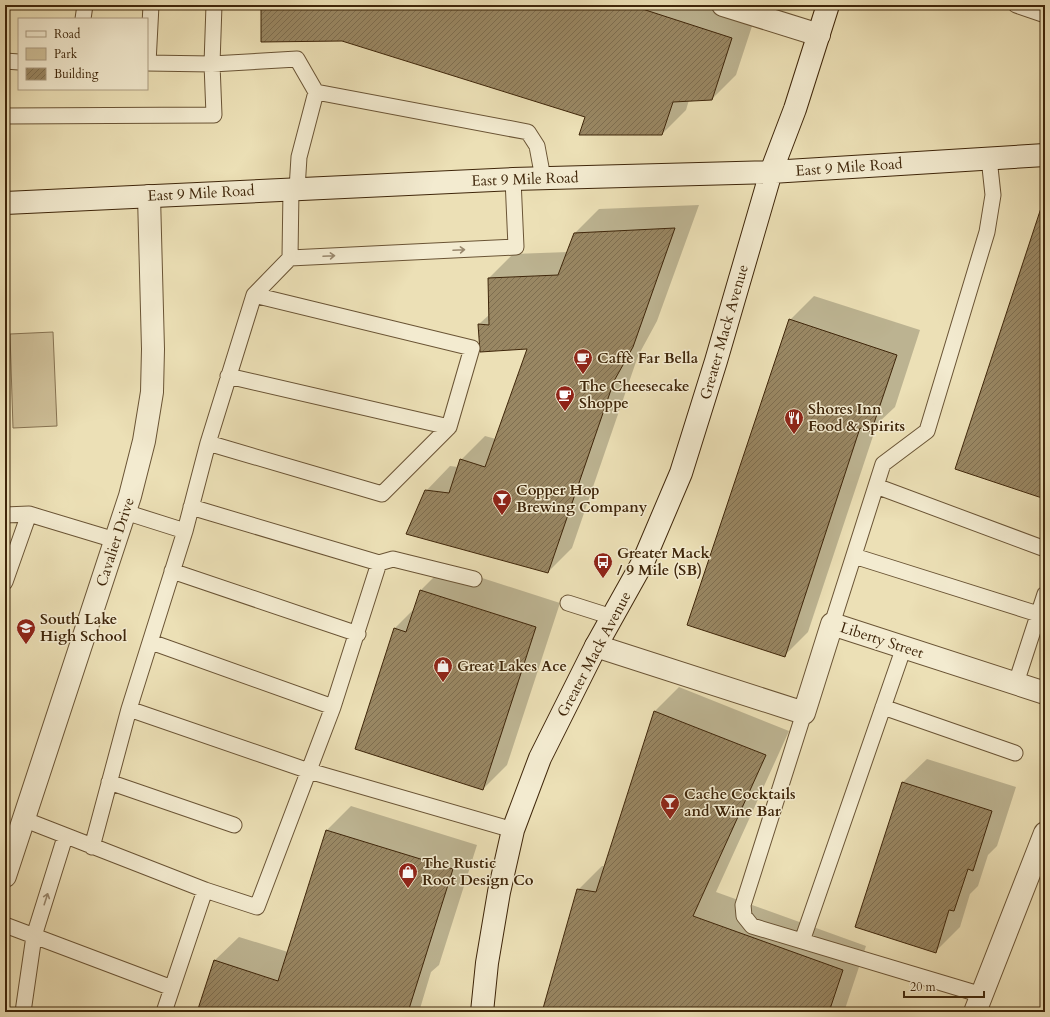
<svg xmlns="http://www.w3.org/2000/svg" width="1050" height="1017" font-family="Cardo,serif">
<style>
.park{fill:#cfc099;stroke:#877352}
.shadow{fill:#0003}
.building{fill:url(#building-hatch);stroke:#3f260a}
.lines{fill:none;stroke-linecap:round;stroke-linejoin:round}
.lane-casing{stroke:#6a5435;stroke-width:17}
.street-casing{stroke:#6a5435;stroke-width:24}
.secondary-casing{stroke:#3f260a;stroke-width:24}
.lane{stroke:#f3ebd0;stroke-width:15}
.street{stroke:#f3ebd0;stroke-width:22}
.secondary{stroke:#f3ebd0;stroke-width:22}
.oneway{stroke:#99886d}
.labels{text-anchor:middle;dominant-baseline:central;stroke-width:3;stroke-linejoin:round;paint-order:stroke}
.street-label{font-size:15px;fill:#3f260a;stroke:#f3ebd0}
.poi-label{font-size:15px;font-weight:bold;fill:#3f260a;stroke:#f3ebd0;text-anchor:start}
</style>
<defs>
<pattern id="building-hatch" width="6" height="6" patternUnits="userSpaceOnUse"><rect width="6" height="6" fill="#998763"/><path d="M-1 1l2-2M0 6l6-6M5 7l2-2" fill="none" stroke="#7e6e50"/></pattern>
</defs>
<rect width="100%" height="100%" fill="#ece0b6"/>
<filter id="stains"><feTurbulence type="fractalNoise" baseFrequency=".005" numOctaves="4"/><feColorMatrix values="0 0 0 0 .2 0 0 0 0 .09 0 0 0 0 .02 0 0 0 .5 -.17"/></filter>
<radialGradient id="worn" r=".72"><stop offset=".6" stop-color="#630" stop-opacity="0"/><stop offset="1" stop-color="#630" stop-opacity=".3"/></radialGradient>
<path class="park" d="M 53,332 L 57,426 L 13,428 L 10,334 Z"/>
<path class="shadow" d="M 262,5 L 728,5 L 756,14 L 736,75 L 712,99 L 689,100 L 686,110 L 662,134 L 586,117 Z
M 699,205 L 657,321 L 638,356 L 572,548 L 548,572 L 426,491 L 450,466 L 458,467 L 461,460 L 485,436 L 496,439 L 528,348 L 479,324 L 490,314 L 489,278 L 513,254 L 568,252 L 575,233 L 599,209 Z
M 814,296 L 920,330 L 895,407 L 877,424 L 808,632 L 784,656 L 790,320 Z
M 445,566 L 560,603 L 507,765 L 483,789 L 394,629 L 415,608 L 421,590 Z
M 679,687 L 789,731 L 716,892 L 866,946 L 844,1012 L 543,1012 L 578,890 L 602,866 L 606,866 L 655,711 Z
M 927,759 L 1016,787 L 997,846 L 988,855 L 978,886 L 970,894 L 960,927 L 935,952 L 902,783 Z
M 351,806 L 477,845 L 439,965 L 431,972 L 419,1012 L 198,1012 L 214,961 L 239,937 L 288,952 L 327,830 Z"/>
<path class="building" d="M 261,5 L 630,5 L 732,38 L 712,100 L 673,102 L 662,135 L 579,135 L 585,117 L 342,41 L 261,42 Z
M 1041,208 L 1045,208 L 1045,499 L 955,469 Z
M 675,228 L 633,347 L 614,381 L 548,573 L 406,534 L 425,490 L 449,493 L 460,459 L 485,467 L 527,349 L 480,352 L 478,324 L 489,325 L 488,278 L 558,275 L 574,233 Z
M 789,319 L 897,355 L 871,432 L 860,428 L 785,657 L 687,625 Z
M 420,590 L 536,627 L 483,790 L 355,749 L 394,628 L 406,632 Z
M 654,711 L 766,755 L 693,916 L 843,970 L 829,1012 L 542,1012 L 577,889 L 596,892 Z
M 902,782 L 992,811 L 973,871 L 968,869 L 954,911 L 949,910 L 936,953 L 855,927 Z
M 326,830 L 453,869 L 408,1012 L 197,1012 L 214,960 L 278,981 Z"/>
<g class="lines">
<defs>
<path id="lane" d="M 214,5 L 212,64 L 297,59 L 316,92 L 528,132 L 537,146 L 543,178
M 1016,5 L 1045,15
M 83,19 L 85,5
M 5,61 L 19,62
M 148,63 L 151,5
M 5,116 L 214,115 L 212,64 L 147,63
M 297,189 L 299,157 L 316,92
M 290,258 L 516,247 L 513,179
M 228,376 L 449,427
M 208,443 L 382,494 L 449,427 L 472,348 L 254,295
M 876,486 L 1045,549
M 125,512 L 185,531 L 208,443 L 254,295 L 290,258 L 291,189
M 5,515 L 29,514 L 115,540
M 854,556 L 1038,614
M 379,563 L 393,559 L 474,579
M 172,571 L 358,634
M 5,582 L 29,514
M 568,603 L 612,617
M 832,624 L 883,464 L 927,431 L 987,232 L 993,195 L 989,158
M 151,642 L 333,707
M 1016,683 L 1045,594
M 883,707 L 1015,753
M 129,709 L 309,771 L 513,830
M 804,713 L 743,905 L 744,916 L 752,926 L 982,995
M 109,782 L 234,825
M 23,819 L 205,890
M 92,847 L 129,709 L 185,531
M 5,925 L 172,988
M 802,941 L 904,647
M 23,1012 L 34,936 L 65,837
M 164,1012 L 205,890 L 257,907 L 333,707 L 379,563 L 191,507"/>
<path id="street" d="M 723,5 L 819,35
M 596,646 L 804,713 L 832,624 L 1045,693
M 5,876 L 130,496 L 144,441 L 152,392 L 153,349 L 149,196
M 975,1012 L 1045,833"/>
<path id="secondary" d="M 5,203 L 513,179 L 771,172 L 1045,155
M 482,1012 L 487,963 L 499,892 L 513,830 L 540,758 L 596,646 L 644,560 L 681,473 L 716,361 L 771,172 L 795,109 L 828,5"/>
</defs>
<use href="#lane" class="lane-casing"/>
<use href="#street" class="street-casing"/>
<use href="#secondary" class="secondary-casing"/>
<use href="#lane" class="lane"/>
<use href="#street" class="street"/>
<use href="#secondary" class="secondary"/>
</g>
<defs><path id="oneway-shaft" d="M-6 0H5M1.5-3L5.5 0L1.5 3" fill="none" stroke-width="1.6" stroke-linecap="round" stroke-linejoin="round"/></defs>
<g class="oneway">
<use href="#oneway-shaft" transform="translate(459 250) rotate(-3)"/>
<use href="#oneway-shaft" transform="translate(329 256) rotate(-3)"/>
<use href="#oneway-shaft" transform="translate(46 899) rotate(-72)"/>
</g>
<defs>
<symbol id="cafe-pin" viewBox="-11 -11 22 30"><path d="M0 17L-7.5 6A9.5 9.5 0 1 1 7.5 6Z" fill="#8f2418" stroke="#f3ebd0"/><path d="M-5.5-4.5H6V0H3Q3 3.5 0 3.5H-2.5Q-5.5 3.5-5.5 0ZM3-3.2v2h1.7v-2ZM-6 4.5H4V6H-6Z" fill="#fff"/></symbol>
<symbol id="restaurant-pin" viewBox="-11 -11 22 30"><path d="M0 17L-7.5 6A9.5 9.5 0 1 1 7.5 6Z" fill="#8f2418" stroke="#f3ebd0"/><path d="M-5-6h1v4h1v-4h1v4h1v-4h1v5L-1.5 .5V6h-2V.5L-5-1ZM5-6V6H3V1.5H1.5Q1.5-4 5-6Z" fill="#fff"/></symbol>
<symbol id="bar-pin" viewBox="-11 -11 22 30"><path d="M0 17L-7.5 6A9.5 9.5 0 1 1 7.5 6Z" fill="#8f2418" stroke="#f3ebd0"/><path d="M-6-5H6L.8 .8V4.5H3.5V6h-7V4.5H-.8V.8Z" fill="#fff"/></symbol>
<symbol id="bus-pin" viewBox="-11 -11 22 30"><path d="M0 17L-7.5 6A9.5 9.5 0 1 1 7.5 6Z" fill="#8f2418" stroke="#f3ebd0"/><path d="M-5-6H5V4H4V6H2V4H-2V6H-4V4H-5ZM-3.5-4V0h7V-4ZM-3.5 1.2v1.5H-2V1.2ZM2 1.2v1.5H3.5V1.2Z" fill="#fff"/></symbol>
<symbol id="school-pin" viewBox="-11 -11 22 30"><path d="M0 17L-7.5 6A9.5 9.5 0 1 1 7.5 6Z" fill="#8f2418" stroke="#f3ebd0"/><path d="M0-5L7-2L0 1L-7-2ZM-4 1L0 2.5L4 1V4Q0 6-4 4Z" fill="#fff"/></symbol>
<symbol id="shop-pin" viewBox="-11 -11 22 30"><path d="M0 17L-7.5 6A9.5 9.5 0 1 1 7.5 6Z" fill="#8f2418" stroke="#f3ebd0"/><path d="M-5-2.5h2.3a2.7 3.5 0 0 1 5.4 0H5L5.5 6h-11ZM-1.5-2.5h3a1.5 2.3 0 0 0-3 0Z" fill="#fff"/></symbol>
</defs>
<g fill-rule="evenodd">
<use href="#cafe-pin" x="572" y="347" width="22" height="30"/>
<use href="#cafe-pin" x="554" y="384" width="22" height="30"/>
<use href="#restaurant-pin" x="783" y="407" width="22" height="30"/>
<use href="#bar-pin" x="491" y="488" width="22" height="30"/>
<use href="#bus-pin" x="592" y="551" width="22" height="30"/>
<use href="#school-pin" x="15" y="617" width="22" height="30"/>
<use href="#shop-pin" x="432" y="655" width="22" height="30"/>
<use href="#bar-pin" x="659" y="792" width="22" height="30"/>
<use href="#shop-pin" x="397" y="861" width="22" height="30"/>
</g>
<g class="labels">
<g class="street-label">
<text transform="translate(849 167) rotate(-4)">East 9 Mile Road</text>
<text transform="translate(525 179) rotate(-2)">East 9 Mile Road</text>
<text transform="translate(201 193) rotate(-3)">East 9 Mile Road</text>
<text transform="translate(724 332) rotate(-74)">Greater Mack Avenue</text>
<text transform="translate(115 542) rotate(-72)">Cavalier Drive</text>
<text transform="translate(882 640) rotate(18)">Liberty Street</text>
<text transform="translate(594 654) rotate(-62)">Greater Mack Avenue</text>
</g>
<g class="poi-label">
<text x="597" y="358">Caffè Far Bella</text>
<text x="579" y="386">The Cheesecake<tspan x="579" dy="17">Shoppe</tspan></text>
<text x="808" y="409">Shores Inn<tspan x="808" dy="17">Food &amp; Spirits</tspan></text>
<text x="516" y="490">Copper Hop<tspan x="516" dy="17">Brewing Company</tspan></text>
<text x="617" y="553">Greater Mack<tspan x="617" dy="17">/ 9 Mile (SB)</tspan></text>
<text x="40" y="619">South Lake<tspan x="40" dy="17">High School</tspan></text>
<text x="457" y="666">Great Lakes Ace</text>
<text x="684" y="794">Cache Cocktails<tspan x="684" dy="17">and Wine Bar</tspan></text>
<text x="422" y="863">The Rustic<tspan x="422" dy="17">Root Design Co</tspan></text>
</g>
</g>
<rect width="1050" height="1017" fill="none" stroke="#ece0b6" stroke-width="20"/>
<rect x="6" y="6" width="1038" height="1005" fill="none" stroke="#3f260a" stroke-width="2"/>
<rect x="10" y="10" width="1030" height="997" fill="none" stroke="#3f260a"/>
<rect x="18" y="18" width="130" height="72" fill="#f3ebd0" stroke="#ab9c81"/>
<rect x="26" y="31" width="20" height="6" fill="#f3ebd0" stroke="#ab9c81"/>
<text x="54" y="38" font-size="12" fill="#3f260a">Road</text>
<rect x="26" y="48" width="20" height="12" fill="#cfc099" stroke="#ab9c81"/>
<text x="54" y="58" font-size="12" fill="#3f260a">Park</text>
<rect x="26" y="68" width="20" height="12" fill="url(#building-hatch)" stroke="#ab9c81"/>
<text x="54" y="78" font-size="12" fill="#3f260a">Building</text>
<path d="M904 991v6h80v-6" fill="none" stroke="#3f260a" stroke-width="2"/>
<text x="910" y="991" font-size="12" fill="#3f260a" stroke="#f3ebd0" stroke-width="3" paint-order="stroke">20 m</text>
<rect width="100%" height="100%" filter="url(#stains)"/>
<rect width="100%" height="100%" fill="url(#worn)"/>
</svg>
